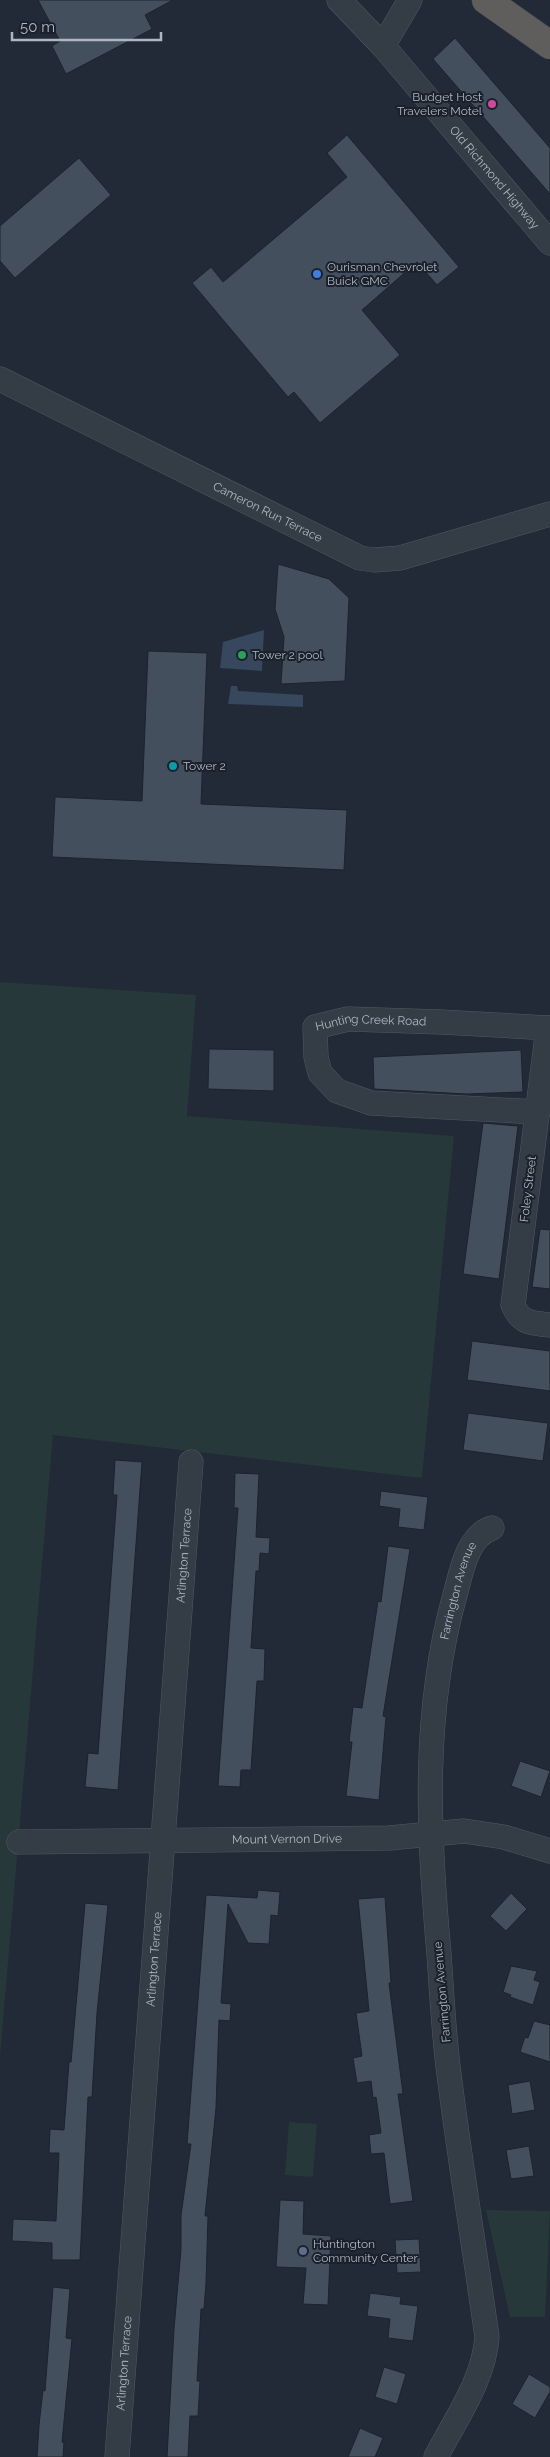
<svg xmlns="http://www.w3.org/2000/svg" width="550" height="2457" font-family="Raleway,sans-serif">
<style>
.green{fill:#263839}
.water{fill:#36475e}
.building{fill:#444f5d;stroke:#1c232d}
.lines{fill:none;stroke-linecap:round;stroke-linejoin:round}
.minor-casing{stroke:#515964;stroke-width:25}
.trunk-casing{stroke:#3f4651;stroke-width:29}
.minor{stroke:#343c46;stroke-width:24}
.trunk{stroke:#5f5e5c;stroke-width:28}
.hotel-dot{fill:#d1479c;stroke:#1a212b;stroke-width:2}
.shop-dot{fill:#3f7fe0;stroke:#1a212b;stroke-width:2}
.leisure-dot{fill:#2e9e5b;stroke:#1a212b;stroke-width:2}
.culture-dot{fill:#0f9aa8;stroke:#1a212b;stroke-width:2}
.service-dot{fill:#5c6f8a;stroke:#1a212b;stroke-width:2}
.labels{text-anchor:middle;dominant-baseline:central;stroke-width:4;stroke-linejoin:round;paint-order:stroke}
.poi-label{font-size:12px;fill:#aeb6c3;stroke:#1a212b;text-anchor:start}
.street-label{font-size:12px;fill:#aeb6c3;stroke:#1a212b}
</style>
<rect width="100%" height="100%" fill="#212a36"/>
<path class="green" d="M 0,982 L 196,995 L 187,1116 L 454,1136 L 422,1478 L 53,1435 L 0,2057 Z
M 289,2122 L 317,2124 L 313,2177 L 285,2175 Z
M 486,2210 L 550,2211 L 545,2317 L 510,2317 Z"/>
<path class="water" d="M 264,630 L 262,671 L 220,668 L 223,642 Z
M 231,686 L 237,686 L 238,691 L 303,695 L 303,707 L 228,704 Z"/>
<path class="building" d="M 38,0 L 173,0 L 145,15 L 152,29 L 66,74 L 52,46 L 60,41 Z
M 455,38 L 550,148 L 550,194 L 433,59 Z
M 347,135 L 459,267 L 437,285 L 417,262 L 362,310 L 400,355 L 320,423 L 294,392 L 288,397 L 192,283 L 211,267 L 223,282 L 347,177 L 327,153 Z
M 79,158 L 111,195 L 15,278 L 0,261 L 0,226 Z
M 278,564 L 329,579 L 349,598 L 345,681 L 281,684 L 284,637 L 275,609 Z
M 148,651 L 207,653 L 201,804 L 347,810 L 344,870 L 52,857 L 55,797 L 142,801 Z
M 209,1049 L 274,1050 L 274,1091 L 208,1089 Z
M 521,1050 L 523,1092 L 467,1094 L 374,1089 L 373,1057 Z
M 483,1123 L 518,1126 L 499,1279 L 463,1274 Z
M 540,1229 L 550,1230 L 550,1289 L 532,1287 Z
M 472,1341 L 550,1351 L 550,1391 L 467,1380 Z
M 468,1413 L 548,1423 L 543,1461 L 463,1450 Z
M 115,1460 L 142,1462 L 118,1790 L 85,1787 L 88,1753 L 98,1754 L 117,1495 L 113,1495 Z
M 235,1473 L 259,1474 L 256,1537 L 270,1538 L 269,1554 L 260,1553 L 259,1571 L 256,1571 L 251,1648 L 265,1649 L 264,1681 L 257,1681 L 251,1770 L 241,1770 L 240,1787 L 218,1786 L 238,1508 L 234,1508 Z
M 381,1491 L 428,1497 L 424,1530 L 398,1527 L 400,1509 L 379,1506 Z
M 388,1546 L 410,1549 L 383,1716 L 386,1717 L 379,1800 L 346,1796 L 352,1742 L 349,1742 L 353,1707 L 362,1708 L 378,1601 L 381,1602 Z
M 520,1761 L 550,1771 L 541,1797 L 511,1786 Z
M 258,1890 L 280,1892 L 278,1916 L 271,1915 L 269,1944 L 248,1943 L 228,1904 L 221,2003 L 231,2004 L 230,2021 L 219,2020 L 216,2108 L 205,2216 L 208,2216 L 206,2283 L 204,2309 L 201,2309 L 197,2381 L 200,2381 L 198,2416 L 190,2416 L 188,2457 L 167,2457 L 174,2329 L 181,2249 L 181,2215 L 191,2144 L 187,2144 L 206,1895 L 257,1898 Z
M 511,1893 L 527,1909 L 506,1931 L 490,1916 Z
M 385,1897 L 391,1983 L 389,1983 L 403,2094 L 398,2094 L 413,2201 L 390,2204 L 384,2153 L 371,2154 L 369,2135 L 381,2133 L 376,2097 L 373,2098 L 371,2081 L 357,2083 L 353,2058 L 362,2056 L 356,2013 L 369,2011 L 358,1899 Z
M 85,1903 L 108,1905 L 97,2013 L 92,2097 L 88,2097 L 80,2260 L 52,2260 L 52,2243 L 12,2241 L 13,2219 L 56,2221 L 59,2153 L 49,2153 L 50,2129 L 64,2130 L 69,2062 L 71,2062 Z
M 511,1966 L 537,1971 L 534,1980 L 540,1982 L 533,2005 L 510,1997 L 511,1995 L 503,1992 Z
M 534,2021 L 550,2025 L 550,2062 L 520,2052 L 525,2037 L 528,2038 Z
M 530,2081 L 535,2110 L 512,2114 L 508,2085 Z
M 529,2146 L 534,2176 L 511,2179 L 506,2150 Z
M 280,2200 L 304,2201 L 303,2234 L 331,2236 L 328,2305 L 303,2304 L 306,2268 L 276,2267 Z
M 419,2239 L 421,2272 L 397,2273 L 395,2240 Z
M 53,2287 L 70,2289 L 66,2338 L 72,2339 L 62,2442 L 64,2443 L 63,2457 L 37,2457 L 39,2425 L 43,2390 L 45,2391 Z
M 370,2293 L 401,2297 L 400,2304 L 418,2306 L 413,2341 L 388,2338 L 390,2319 L 367,2316 Z
M 384,2367 L 406,2374 L 397,2404 L 375,2397 Z
M 529,2374 L 550,2387 L 550,2392 L 535,2418 L 512,2404 Z
M 360,2428 L 383,2438 L 375,2457 L 348,2457 Z"/>
<g class="lines">
<defs>
<g id="minor">
<path id="s1" d="M 339,0 L 383,46 L 550,243"/>
<path d="M 383,46 L 410,0"/>
<path id="s2" d="M 0,379 L 360,558 L 374,560 L 400,558 L 550,514"/>
<path d="M 548,1028 L 513,1305 C 521,1324 532,1323 550,1325"/>
<path id="s3" d="M 538,1112 L 371,1103 L 337,1091 L 320,1073 L 316,1057 L 315,1027 L 348,1019 L 441,1022 L 550,1028"/>
<path id="s4" d="M 19,1842 L 389,1838 L 464,1831 L 504,1837 L 550,1851"/>
<path id="s5" d="M 117,2457 L 191,1462"/>
<path id="s6" d="M 436,2457 C 455,2420 484,2380 487,2337 C 475,2252 461,2168 450,2082 C 444,2040 442,1997 439,1954 C 428,1834 422,1712 455,1595 C 461,1573 467,1536 492,1528"/>
</g>
<path id="trunk" d="M 486,0 L 550,45"/>
</defs>
<use href="#minor" class="minor-casing"/>
<use href="#trunk" class="trunk-casing"/>
<use href="#minor" class="minor"/>
<use href="#trunk" class="trunk"/>
</g>
<circle class="hotel-dot" cx="492" cy="104" r="5"/>
<circle class="shop-dot" cx="317" cy="274" r="5"/>
<circle class="leisure-dot" cx="242" cy="655" r="5"/>
<circle class="culture-dot" cx="173" cy="766" r="5"/>
<circle class="service-dot" cx="303" cy="2251" r="5"/>
<g class="labels">
<g class="poi-label">
<text x="482" y="97" text-anchor="end">Budget Host<tspan x="482" dy="14">Travelers Motel</tspan></text>
<text x="327" y="267">Ourisman Chevrolet<tspan x="327" dy="14">Buick GMC</tspan></text>
<text x="252" y="655">Tower 2 pool</text>
<text x="183" y="766">Tower 2</text>
<text x="313" y="2244">Huntington<tspan x="313" dy="14">Community Center</tspan></text>
</g>
<g class="street-label">
<text stroke="none"><textPath href="#s1" startOffset="236">Old Richmond Highway</textPath></text>
<text stroke="none"><textPath href="#s2" startOffset="299">Cameron Run Terrace</textPath></text>
<text stroke="none"><textPath href="#s3" startOffset="331">Hunting Creek Road</textPath></text>
<text transform="translate(528 1189) rotate(-83)">Foley Street</text>
<text stroke="none"><textPath href="#s5" startOffset="904">Arlington Terrace</textPath></text>
<text stroke="none"><textPath href="#s6" startOffset="884">Farrington Avenue</textPath></text>
<text stroke="none"><textPath href="#s4" startOffset="268">Mount Vernon Drive</textPath></text>
<text stroke="none"><textPath href="#s5" startOffset="499">Arlington Terrace</textPath></text>
<text transform="translate(442 1992) rotate(-95)">Farrington Avenue</text>
<text stroke="none"><textPath href="#s5" startOffset="94">Arlington Terrace</textPath></text>
</g>
</g>
<path d="M12 32v8h149v-8" fill="none" stroke="#aeb6c3" stroke-width="2.5"/>
<text x="20" y="32" font-size="15" fill="#aeb6c3" stroke="#1a212b" stroke-width="4" paint-order="stroke">50 m</text>
</svg>
